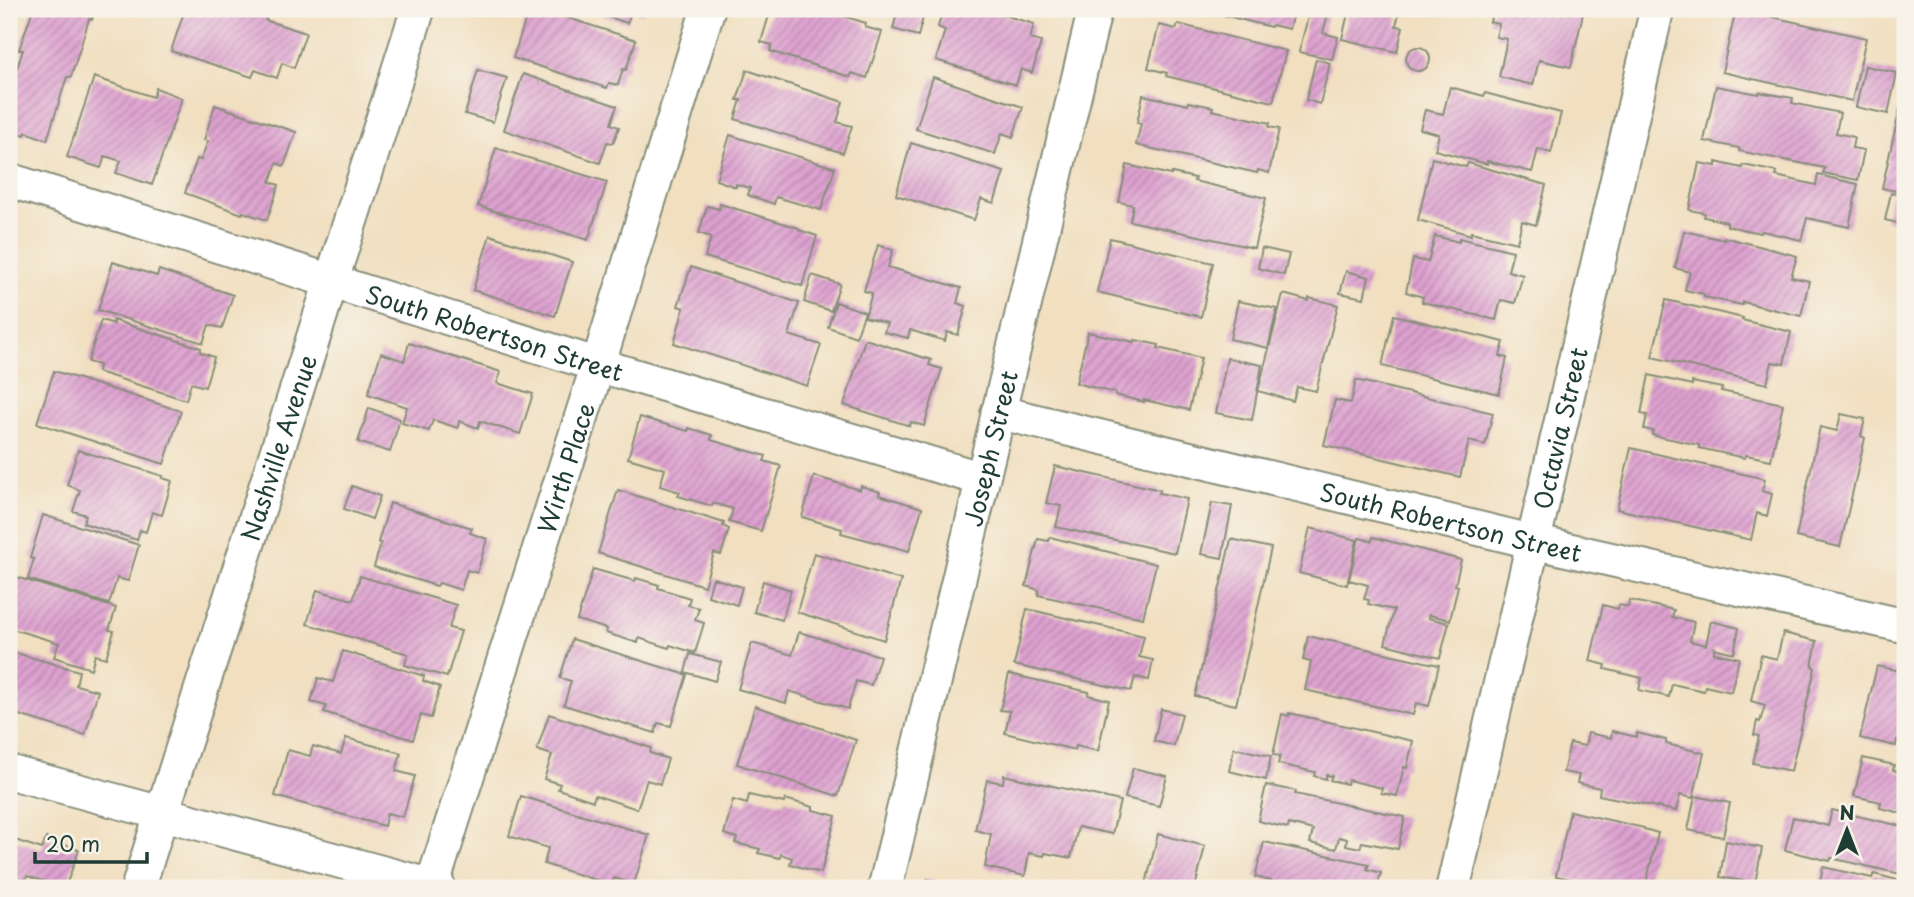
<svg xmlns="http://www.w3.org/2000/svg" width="1914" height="897" font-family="'Playpen Sans',sans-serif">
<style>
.building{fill:url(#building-hatch)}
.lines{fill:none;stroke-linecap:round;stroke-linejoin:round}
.street-casing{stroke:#888e7a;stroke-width:37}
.street{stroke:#fff;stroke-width:33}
.labels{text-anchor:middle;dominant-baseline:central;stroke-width:6;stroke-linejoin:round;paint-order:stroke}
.street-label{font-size:24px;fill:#1f3d34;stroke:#f7f3e8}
</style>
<defs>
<pattern id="building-hatch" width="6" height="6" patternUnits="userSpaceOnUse" patternTransform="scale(1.75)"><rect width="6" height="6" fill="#dea1d0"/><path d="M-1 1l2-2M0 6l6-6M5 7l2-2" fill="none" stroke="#b384aa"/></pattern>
</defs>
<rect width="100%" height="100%" fill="#f7f3e8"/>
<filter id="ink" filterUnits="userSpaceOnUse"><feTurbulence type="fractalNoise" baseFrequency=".0143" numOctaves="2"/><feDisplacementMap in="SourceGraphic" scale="14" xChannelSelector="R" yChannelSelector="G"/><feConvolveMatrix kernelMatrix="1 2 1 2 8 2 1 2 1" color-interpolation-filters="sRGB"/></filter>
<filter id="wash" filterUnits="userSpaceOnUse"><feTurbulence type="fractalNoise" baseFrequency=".00686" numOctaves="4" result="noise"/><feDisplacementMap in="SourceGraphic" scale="28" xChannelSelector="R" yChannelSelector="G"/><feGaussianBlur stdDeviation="1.57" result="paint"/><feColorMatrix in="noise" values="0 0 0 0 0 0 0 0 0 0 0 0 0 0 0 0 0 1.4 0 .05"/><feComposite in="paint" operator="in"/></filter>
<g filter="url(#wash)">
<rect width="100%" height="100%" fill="#f1dfc0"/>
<g id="blocks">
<path class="building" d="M 33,9 L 95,9 L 92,20 L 89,19 L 71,77 L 67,77 L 47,140 L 26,132 L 25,135 L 9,130 L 9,92 L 23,50 L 19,50 Z
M 185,9 L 227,9 L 234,11 L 235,9 L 246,9 L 267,15 L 265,20 L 306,33 L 294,68 L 282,63 L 277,78 L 255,70 L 252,77 L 171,51 Z
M 529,9 L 540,9 L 636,40 L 626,70 L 623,69 L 618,85 L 609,83 L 607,88 L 513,58 Z
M 584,9 L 645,9 L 643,14 L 632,10 L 627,23 Z
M 771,9 L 820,9 L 866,23 L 865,27 L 882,32 L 867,78 L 852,73 L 850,77 L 770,51 L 772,45 L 761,42 Z
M 898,9 L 924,14 L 918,36 L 893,29 Z
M 943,9 L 983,9 L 1034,24 L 1030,39 L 1041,42 L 1032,73 L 1021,69 L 1016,85 L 936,60 L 945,30 L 938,27 Z
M 1199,9 L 1294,9 L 1289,29 L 1272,25 L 1271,27 Z
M 1310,9 L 1328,13 L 1323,33 L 1338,37 L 1332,59 L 1299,52 Z
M 1349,9 L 1400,9 L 1396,26 L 1403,27 L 1397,52 L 1342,39 Z
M 1493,9 L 1584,9 L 1571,67 L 1539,60 L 1533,85 L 1499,77 L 1507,39 L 1496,37 L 1499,24 L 1490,22 Z
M 1736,9 L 1866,38 L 1852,101 L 1722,72 Z
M 1178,24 L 1286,51 L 1273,102 L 1166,76 L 1167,73 L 1148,68 L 1159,25 L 1176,29 Z
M1406 59a12 12 0 1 1 24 0a12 12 0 1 1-24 0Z
M 1316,59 L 1330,63 L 1320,104 L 1306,100 Z
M 1865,66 L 1897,73 L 1888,114 L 1856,107 Z
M 478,70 L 507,78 L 493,122 L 465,114 Z
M 747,70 L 843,102 L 837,122 L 852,126 L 843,153 L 735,119 L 741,100 L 737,100 Z
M 523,74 L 617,106 L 611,124 L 619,127 L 613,143 L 607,142 L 600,163 L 504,130 Z
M 94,77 L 153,97 L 156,88 L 182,98 L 152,185 L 116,173 L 121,161 L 105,156 L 101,168 L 67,157 Z
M 933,77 L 1023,107 L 1013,137 L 1002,133 L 995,154 L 916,129 Z
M 1716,86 L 1759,94 L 1759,92 L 1793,98 L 1792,103 L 1840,113 L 1836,133 L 1854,137 L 1852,148 L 1864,150 L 1858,180 L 1823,173 L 1825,168 L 1739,151 L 1739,148 L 1704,141 Z
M 1450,87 L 1484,96 L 1485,93 L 1561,113 L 1551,153 L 1538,149 L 1532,172 L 1487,161 L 1487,164 L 1435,150 L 1439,134 L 1420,129 L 1425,110 L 1443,114 Z
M 1904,90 L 1905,90 L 1905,193 L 1882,188 Z
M 1143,95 L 1188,105 L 1188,102 L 1213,107 L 1212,110 L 1270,123 L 1269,127 L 1279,129 L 1269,173 L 1258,170 L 1257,173 L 1136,145 L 1141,124 L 1137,123 Z
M 215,105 L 296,132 L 284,166 L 277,163 L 270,182 L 279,185 L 267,220 L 243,212 L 242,214 L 185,193 L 197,159 L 201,160 L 208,141 L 204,140 Z
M 730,135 L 835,168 L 821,210 L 776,197 L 774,204 L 748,195 L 750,188 L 736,184 L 736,187 L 716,180 Z
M 911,143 L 1004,172 L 994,203 L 981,199 L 974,220 L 896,195 Z
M 496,148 L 607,182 L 588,240 L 478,206 Z
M 1432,158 L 1466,167 L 1468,163 L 1546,185 L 1536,225 L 1522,221 L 1517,243 L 1471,232 L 1471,235 L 1418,220 Z
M 1716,162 L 1742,168 L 1743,165 L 1777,172 L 1776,176 L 1816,185 L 1818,175 L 1858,184 L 1849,227 L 1807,218 L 1801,240 L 1762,231 L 1761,233 L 1727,226 L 1727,222 L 1704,217 L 1705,213 L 1689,210 L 1699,163 L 1716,166 Z
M 1127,165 L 1171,175 L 1172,173 L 1195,178 L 1194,181 L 1266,198 L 1254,248 L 1130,221 L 1133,205 L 1119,202 Z
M 1891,193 L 1905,196 L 1905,225 L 1885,220 Z
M 720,204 L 799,228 L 799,230 L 817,236 L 802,286 L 705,257 L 711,237 L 699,233 L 707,206 L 719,209 Z
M 1684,231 L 1724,240 L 1724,237 L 1797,256 L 1791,277 L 1809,281 L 1801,316 L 1743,302 L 1742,305 L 1704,297 L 1704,294 L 1685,290 L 1690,272 L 1675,268 Z
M 490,235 L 572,262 L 555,316 L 473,290 Z
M 1435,236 L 1459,242 L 1459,238 L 1513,251 L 1508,271 L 1523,275 L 1515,303 L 1501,300 L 1496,320 L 1422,302 L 1423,297 L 1406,292 L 1413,259 L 1428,262 Z
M 1110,238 L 1213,263 L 1201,317 L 1097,292 Z
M 878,245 L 893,250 L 888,267 L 961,288 L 957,303 L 966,306 L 958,335 L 947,332 L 945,341 L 910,330 L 908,338 L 884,332 L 887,323 L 865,317 L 872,293 L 864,291 Z
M 1262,248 L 1289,254 L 1284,275 L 1258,268 Z
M 113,262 L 157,276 L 159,270 L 233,295 L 222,328 L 209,325 L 203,343 L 98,310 Z
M 691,267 L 799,303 L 789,335 L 821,345 L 807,386 L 674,343 L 684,308 L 678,306 Z
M 1346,271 L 1369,277 L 1364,298 L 1340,293 Z
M 812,275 L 840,284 L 831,311 L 804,302 Z
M 1283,294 L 1309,301 L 1309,298 L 1338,305 L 1316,391 L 1297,387 L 1293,401 L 1258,391 Z
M 1666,300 L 1743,318 L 1742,320 L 1791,332 L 1784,364 L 1772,362 L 1767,384 L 1652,357 Z
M 1238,301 L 1277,309 L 1268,348 L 1230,339 Z
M 836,302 L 865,312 L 856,337 L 828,327 Z
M 1394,315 L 1504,342 L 1500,356 L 1507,358 L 1499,394 L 1382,366 Z
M 101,320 L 114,324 L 113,320 L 201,348 L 200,352 L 214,357 L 205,387 L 191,383 L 186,400 L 98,372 L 99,365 L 88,362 Z
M 1088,332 L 1134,342 L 1135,340 L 1159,345 L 1158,348 L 1201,358 L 1189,410 L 1144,400 L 1144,402 L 1115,395 L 1115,393 L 1076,383 Z
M 865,339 L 931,360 L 929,365 L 942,369 L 924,426 L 911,422 L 910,426 L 844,405 Z
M 409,343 L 501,372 L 497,383 L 533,394 L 520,434 L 480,421 L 478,428 L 459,421 L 458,428 L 433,420 L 429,431 L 402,423 L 407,407 L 368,394 L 381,353 L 404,361 Z
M 1227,358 L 1262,365 L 1252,420 L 1216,413 Z
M 54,371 L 181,411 L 164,464 L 37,423 Z
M 1649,375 L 1692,385 L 1692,382 L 1722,388 L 1721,391 L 1783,404 L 1771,460 L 1746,455 L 1745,458 L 1699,448 L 1699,445 L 1652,435 L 1653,431 L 1644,429 L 1647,415 L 1641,414 Z
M 1356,380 L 1493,413 L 1485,445 L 1469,441 L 1460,477 L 1324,445 L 1335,400 L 1351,403 Z
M 369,408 L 400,419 L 390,452 L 358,442 Z
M 1841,414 L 1865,419 L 1861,436 L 1865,438 L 1840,547 L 1796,537 L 1820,427 L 1837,431 Z
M 640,417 L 688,431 L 689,428 L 712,435 L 711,440 L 766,456 L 764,461 L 781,466 L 761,531 L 729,522 L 733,509 L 713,503 L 712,506 L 678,496 L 680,492 L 660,486 L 665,469 L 628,458 Z
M 1631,448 L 1765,479 L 1762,491 L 1772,494 L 1767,516 L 1757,513 L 1751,540 L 1617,509 Z
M 78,450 L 163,476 L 162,478 L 172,481 L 162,515 L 152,512 L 146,532 L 140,530 L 137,540 L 83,523 L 86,515 L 73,511 L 80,490 L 67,485 Z
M 1055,466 L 1160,490 L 1159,493 L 1187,499 L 1175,553 L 1056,527 L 1061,506 L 1046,503 Z
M 814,476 L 860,490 L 861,486 L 880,492 L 879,495 L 922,508 L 909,551 L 841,533 L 842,529 L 802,517 Z
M 352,486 L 380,496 L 372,519 L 344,509 Z
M 618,490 L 724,523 L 723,526 L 729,529 L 721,555 L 714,553 L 704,586 L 598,553 Z
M 390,503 L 472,528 L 470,533 L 487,539 L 477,573 L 467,570 L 461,590 L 439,583 L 437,586 L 374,567 L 381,543 L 378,542 Z
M 1212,503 L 1232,506 L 1222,558 L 1201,554 Z
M 43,515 L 139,545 L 128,581 L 117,578 L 109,604 L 28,579 L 34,559 L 30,558 Z
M 1310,528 L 1357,540 L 1347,585 L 1299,573 Z
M 1050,537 L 1156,564 L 1143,618 L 1038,595 L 1039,590 L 1026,586 L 1038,539 L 1049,541 Z
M 1373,537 L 1461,560 L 1455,585 L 1458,586 L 1450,620 L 1429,615 L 1428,618 L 1449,623 L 1440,658 L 1385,644 L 1394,610 L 1368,604 L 1369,600 L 1364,599 L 1368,585 L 1349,580 L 1359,538 L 1372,541 Z
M 1231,539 L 1271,548 L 1236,705 L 1195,696 Z
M 814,553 L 901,580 L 884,640 L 797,612 Z
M 593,569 L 635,581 L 636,578 L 659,585 L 658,588 L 690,598 L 688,605 L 699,608 L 695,620 L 704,623 L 695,653 L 670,645 L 669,648 L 639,638 L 638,643 L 606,633 L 607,629 L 577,620 Z
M 360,576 L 456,605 L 449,628 L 461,631 L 447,677 L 405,665 L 408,654 L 307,624 L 317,590 L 353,600 Z
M 16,577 L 116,608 L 109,630 L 114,631 L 106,658 L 95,655 L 91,669 L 54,657 L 59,643 L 9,628 L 9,601 Z
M 713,578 L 742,587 L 737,605 L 708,596 Z
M 763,581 L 791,590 L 782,620 L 754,612 Z
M 1629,600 L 1674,610 L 1672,617 L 1694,622 L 1690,641 L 1706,645 L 1711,621 L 1739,628 L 1734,653 L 1714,648 L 1714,653 L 1739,658 L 1731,692 L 1705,686 L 1704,691 L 1672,684 L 1669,697 L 1639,690 L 1642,678 L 1605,669 L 1606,665 L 1590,661 L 1603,605 L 1618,609 L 1619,605 L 1628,607 Z
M 1027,609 L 1144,636 L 1139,657 L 1153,660 L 1149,680 L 1135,677 L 1131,691 L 1014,665 Z
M 799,632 L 880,656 L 871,685 L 856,681 L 848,709 L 789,691 L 786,703 L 738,689 L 752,643 L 792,655 Z
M 1783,633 L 1817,641 L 1812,666 L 1815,668 L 1791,771 L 1753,763 L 1759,736 L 1754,735 L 1757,721 L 1760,722 L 1765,705 L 1751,701 L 1761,655 L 1777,659 Z
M 1308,636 L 1439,665 L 1429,706 L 1416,703 L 1413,715 L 1305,690 L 1311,662 L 1303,660 Z
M 572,639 L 687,675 L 671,726 L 658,723 L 655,733 L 564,705 L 571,681 L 560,678 Z
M 343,651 L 424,676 L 423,681 L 440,687 L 431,718 L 421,715 L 413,740 L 324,712 L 326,706 L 311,702 L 318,678 L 333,682 Z
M 16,653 L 79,671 L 76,685 L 98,691 L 85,735 L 9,712 L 9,677 Z
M 690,654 L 721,662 L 715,681 L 685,672 Z
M 1877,666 L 1905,672 L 1905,742 L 1897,740 L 1896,746 L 1860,738 Z
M 1009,674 L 1089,692 L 1088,695 L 1109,700 L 1098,751 L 1076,746 L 1075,750 L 1005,733 L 1010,711 L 1000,710 Z
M 755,706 L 856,740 L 838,796 L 737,764 Z
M 1161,709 L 1182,714 L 1174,746 L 1154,741 Z
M 1289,713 L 1413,741 L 1407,768 L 1404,767 L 1397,796 L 1381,793 L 1382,788 L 1348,780 L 1347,784 L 1330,780 L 1332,776 L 1326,775 L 1326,779 L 1314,776 L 1315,772 L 1278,764 L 1280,756 L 1273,755 L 1282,714 L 1289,716 Z
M 549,714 L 651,748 L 650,753 L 668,759 L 660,784 L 647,780 L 637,809 L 595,795 L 593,801 L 558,789 L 560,784 L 544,779 L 552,755 L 537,750 Z
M 1612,731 L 1636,737 L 1637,733 L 1666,740 L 1666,744 L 1704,753 L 1693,798 L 1680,795 L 1676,811 L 1599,795 L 1600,788 L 1577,783 L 1579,775 L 1563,772 L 1570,743 L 1585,746 L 1588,733 L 1611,738 Z
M 346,738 L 401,753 L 396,771 L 415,776 L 403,817 L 387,813 L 384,826 L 275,796 L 288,750 L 310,756 L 313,746 L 341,754 Z
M 1234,748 L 1271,756 L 1266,780 L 1229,771 Z
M 1863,758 L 1894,765 L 1893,770 L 1905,773 L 1905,814 L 1880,808 L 1881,802 L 1854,796 Z
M 1133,768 L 1167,776 L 1159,806 L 1125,798 Z
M 1004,775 L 1120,801 L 1112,834 L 1078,827 L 1071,858 L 1045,853 L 1044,856 L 1029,853 L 1025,876 L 985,867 L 991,834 L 975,830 L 987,780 L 1003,783 Z
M 1266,785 L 1296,791 L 1295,794 L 1405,817 L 1398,849 L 1362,842 L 1360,848 L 1346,845 L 1347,839 L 1339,837 L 1336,849 L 1310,843 L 1313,830 L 1289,824 L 1288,828 L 1258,821 Z
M 749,795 L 784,803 L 785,799 L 813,807 L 813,810 L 836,816 L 821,873 L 790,864 L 792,858 L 781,854 L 780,858 L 758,853 L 760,849 L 735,843 L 737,838 L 724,834 L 733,800 L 747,804 Z
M 521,796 L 649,835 L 634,884 L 614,878 L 612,885 L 544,864 L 548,848 L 509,836 Z
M 1695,796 L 1730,803 L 1723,837 L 1688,830 Z
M 1832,810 L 1905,827 L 1903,839 L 1905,839 L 1905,875 L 1831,858 L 1830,861 L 1785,850 L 1793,817 L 1828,826 Z
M 1570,811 L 1644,828 L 1644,829 L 1658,833 L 1645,888 L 1613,888 L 1556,876 Z
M 1158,834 L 1205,846 L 1195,888 L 1145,888 Z
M 9,838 L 42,849 L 46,838 L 79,850 L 65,888 L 27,876 L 22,888 L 9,888 Z
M 1726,841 L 1762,848 L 1755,883 L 1720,877 Z
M 1264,842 L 1369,864 L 1367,869 L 1381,873 L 1377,888 L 1278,888 L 1269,886 L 1271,881 L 1255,877 Z
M 1823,867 L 1872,878 L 1874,874 L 1905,882 L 1905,888 L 1819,888 Z
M 927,879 L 961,887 L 961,888 L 925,888 Z"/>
</g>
</g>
<g filter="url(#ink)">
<use href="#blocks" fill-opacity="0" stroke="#888e7a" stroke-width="2"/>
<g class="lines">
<defs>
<g id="street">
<path id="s1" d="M 9,180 L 598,365 L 982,479"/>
<path id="s2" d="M 998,412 L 1534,542 L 1905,626"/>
<path d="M 9,772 L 439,888"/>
<path id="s3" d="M 432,886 L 598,365 L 708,9"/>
<path id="s4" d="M 138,888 L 418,9"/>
<path id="s5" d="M 885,888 L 1095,9"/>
<path id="s6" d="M 1453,888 L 1657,9"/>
</g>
</defs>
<use href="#street" class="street-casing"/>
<use href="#street" class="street"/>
</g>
</g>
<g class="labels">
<g class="street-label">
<text stroke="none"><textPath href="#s1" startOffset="509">South Robertson Street</textPath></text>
<text stroke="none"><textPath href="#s6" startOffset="472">Octavia Street</textPath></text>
<text stroke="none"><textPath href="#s4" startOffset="462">Nashville Avenue</textPath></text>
<text stroke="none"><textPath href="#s5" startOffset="452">Joseph Street</textPath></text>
<text stroke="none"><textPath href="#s3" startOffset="439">Wirth Place</textPath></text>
<text stroke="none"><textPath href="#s2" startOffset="466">South Robertson Street</textPath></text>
</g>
</g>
<rect width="1914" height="897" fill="none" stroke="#f7f3e8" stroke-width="35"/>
<g transform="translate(1847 830)" stroke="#f7f3e8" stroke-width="5" paint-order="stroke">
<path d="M0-5L12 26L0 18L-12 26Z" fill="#1f3d34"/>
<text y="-10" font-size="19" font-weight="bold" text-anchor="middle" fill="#1f3d34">N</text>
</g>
<path d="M35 852v10h112v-10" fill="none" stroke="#1f3d34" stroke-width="3.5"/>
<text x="46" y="852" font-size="21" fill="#1f3d34" stroke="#f7f3e8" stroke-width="5" paint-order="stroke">20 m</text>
</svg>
